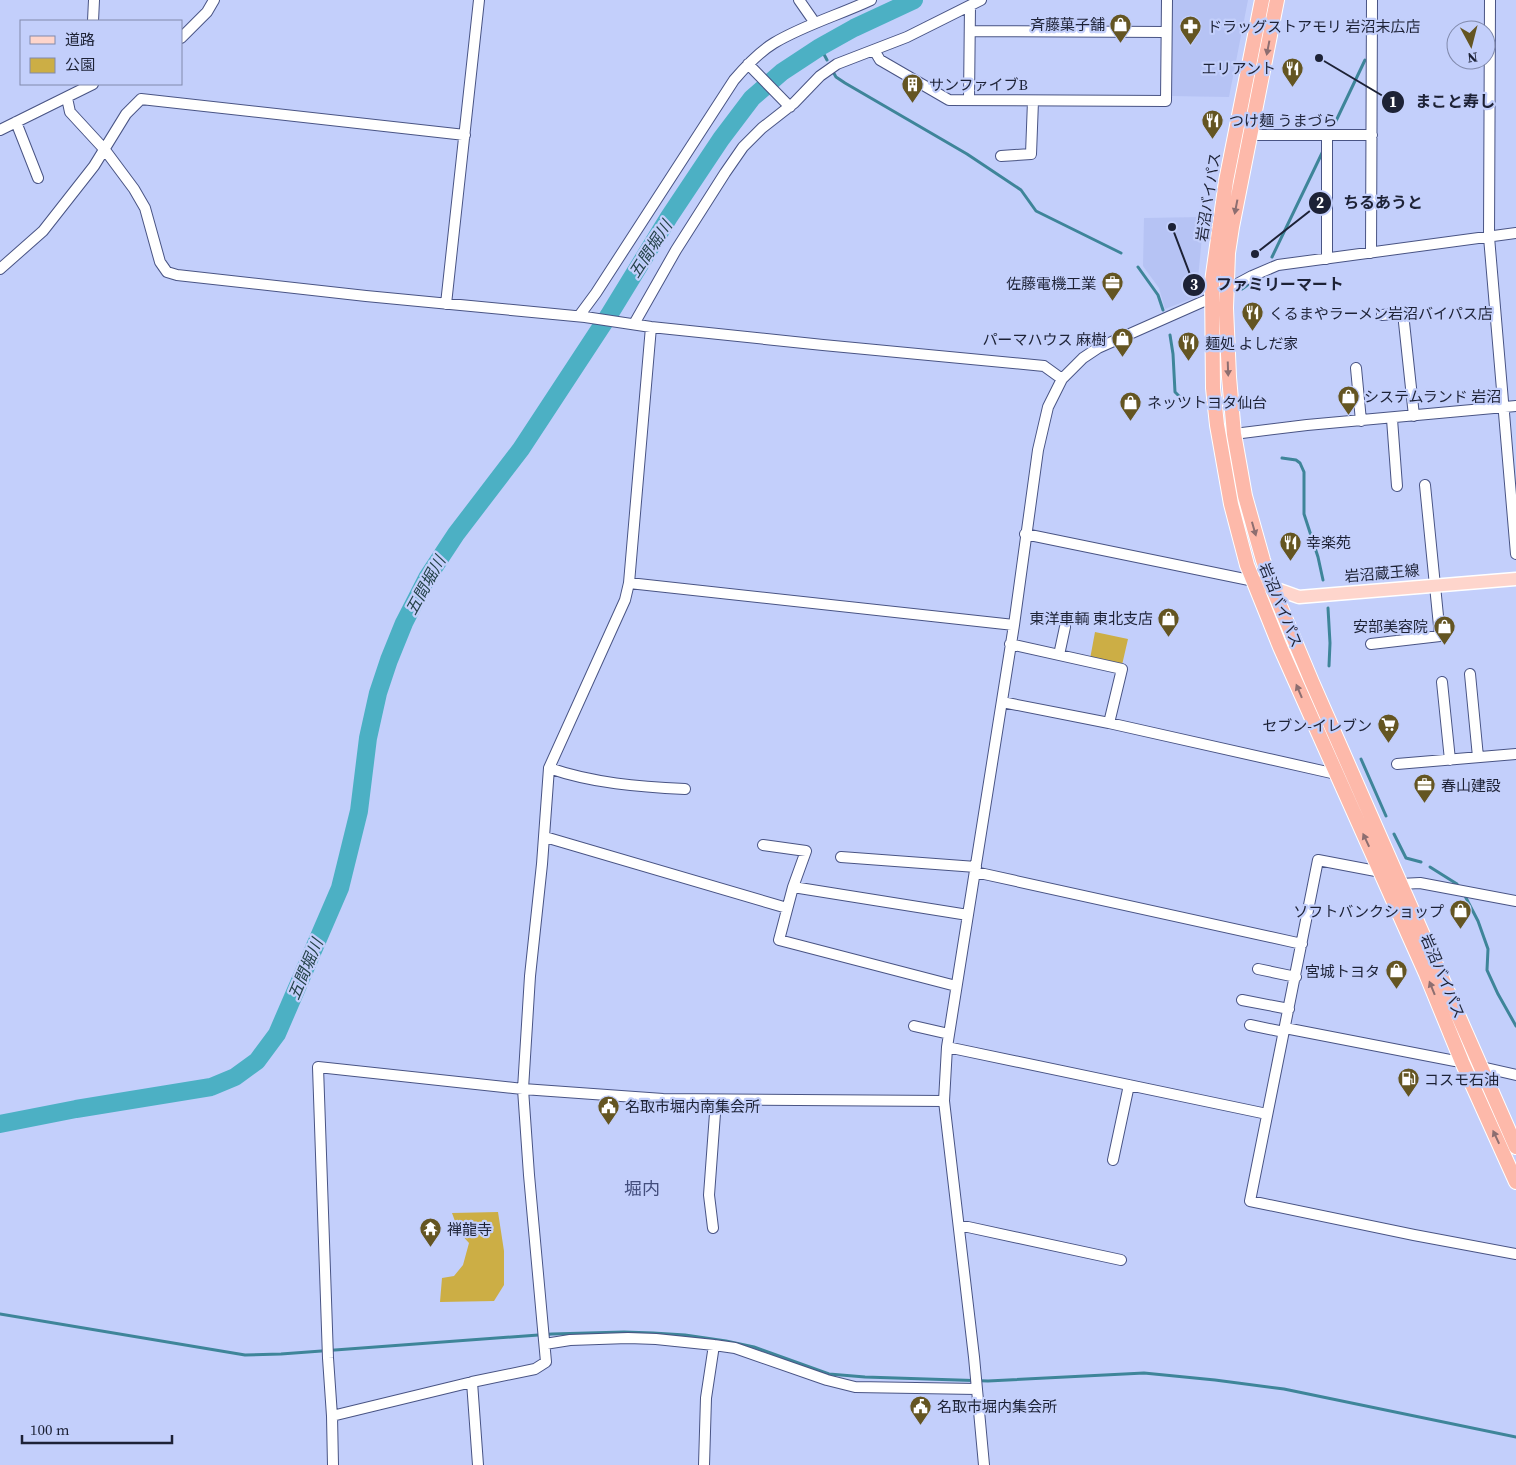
<svg xmlns="http://www.w3.org/2000/svg" width="1516" height="1465" font-family="'Source Serif 4','Noto Sans JP',serif">
<style>
.built{fill:#b6c3f4}
.green{fill:#ccae45}
.lines{fill:none;stroke-linecap:round;stroke-linejoin:round}
.stream{stroke:#3e8599;stroke-width:3}
.river{stroke:#4cb0c4;stroke-width:18}
.minor-casing{stroke:#495484;stroke-width:12}
.major-casing{stroke:#fff;stroke-width:15}
.highway-casing{stroke:#fff;stroke-width:16}
.minor{stroke:#fff;stroke-width:10}
.major{stroke:#fed5cc;stroke-width:12}
.highway{stroke:#fdb9aa;stroke-width:14}
.oneway{fill:#8d6e70}
.labels{text-anchor:middle;dominant-baseline:central;stroke-width:4.5;stroke-linejoin:round;paint-order:stroke}
.poi-label{font-size:15px;fill:#1d2236;stroke:#c3cffb;text-anchor:start}
.street-label{font-size:15px;fill:#1d2236;stroke:#c3cffb}
.water-label{font-size:16px;font-style:italic;fill:#244249;stroke:#c3cffb}
.quarter-label{font-size:18px;fill:#434e7d;stroke:#c3cffb}
.leader{fill:none;stroke:#1d2236;stroke-width:2}
.callout-dot{fill:#1d2236;stroke:#c3cffb;stroke-width:2}
.mark-label{font-size:15px;text-anchor:middle;font-weight:bold;fill:#fff}
.callout-label{font-size:16px;text-anchor:middle;font-weight:bold;fill:#1d2236;stroke:#c3cffb;stroke-width:4.5;stroke-linejoin:round;paint-order:stroke}
</style>
<rect width="100%" height="100%" fill="#c3cffb"/>
<path class="built" d="M 1169,0 L 1248,0 L 1229,97 L 1169,96 Z
M 1204,217 L 1198,278 L 1199,296 L 1165,309 L 1159,288 L 1143,266 L 1144,218 Z"/>
<path class="green" d="M 1095,632 L 1128,639 L 1122,665 L 1090,659 Z
M 498,1212 L 504,1251 L 504,1285 L 494,1301 L 440,1302 L 442,1278 L 454,1276 L 463,1265 L 469,1243 L 459,1232 L 452,1213 Z"/>
<g class="lines">
<path class="stream" d="M 820,47 L 827,60
M 832,70 L 836,77 L 845,83 L 967,154 L 1021,190 L 1036,211 L 1121,253
M 1335,123 L 1365,60
M 1272,257 L 1323,151
M 1138,267 L 1158,295 L 1163,310
M 1242,289 L 1253,281
M 1170,335 L 1173,354 L 1175,392 L 1179,396
M 1282,458 L 1296,460 L 1300,463 L 1304,472 L 1304,514 L 1318,557 L 1323,580
M 1328,608 L 1330,643 L 1329,666
M 1361,759 L 1386,816
M 1394,834 L 1406,858 L 1421,862
M 1430,867 L 1457,884
M 1464,894 L 1478,921 L 1488,949 L 1487,970 L 1498,994 L 1516,1026
M 0,1314 L 245,1355 L 281,1354 L 552,1334 L 624,1332 L 653,1333 L 685,1335 L 726,1341 L 754,1347 L 829,1374 L 865,1377 L 988,1381 L 1144,1373 L 1215,1380 L 1284,1389 L 1516,1437"/>
<path class="river" d="M 0,1124 L 76,1109 L 211,1087 L 235,1077 L 257,1061 L 277,1034 L 340,888 L 359,811 L 368,738 L 378,693 L 389,660 L 404,623 L 427,578 L 456,534 L 521,449 L 609,315 L 669,217 L 721,139 L 752,98 L 782,72 L 820,47 L 854,28 L 914,0"/>
<defs>
<path id="minor" d="M 799,0 L 815,23
M 1490,0 L 1489,237 L 1516,554
M 93,21 L 94,0
M 970,31 L 1165,32
M 181,38 L 207,12 L 214,0
M 874,50 L 880,60 L 949,100 L 1166,101 L 1167,0
M 748,64 L 790,107
M 67,98 L 70,112 L 105,150 L 134,189 L 145,208 L 160,262 L 167,272 L 177,275 L 366,296 L 585,317 L 651,327 L 823,345 L 1044,366 L 1062,379
M 969,99 L 970,6
M 16,122 L 38,178
M 0,130 L 93,84
M 1251,135 L 1372,135
M 1001,156 L 1031,154 L 1033,101
M 1371,253 L 1372,0
M 1327,259 L 1327,135
M 0,269 L 43,231 L 94,166 L 126,114 L 141,99 L 465,135
M 446,304 L 479,0
M 1382,315 L 1403,313 L 1414,416
M 579,316 L 596,293 L 734,80 C 746,66 759,52 774,43 C 804,25 839,15 871,0
M 634,324 L 676,250 L 725,173 L 743,147 L 762,128 L 794,103 L 820,76 L 837,64 L 907,37 L 981,0
M 1356,368 L 1361,421
M 1392,419 L 1397,486
M 1234,434 L 1307,425 L 1516,406
M 1025,534 L 1254,581
M 629,583 L 1014,625
M 1010,644 L 1122,669 L 1109,723
M 1371,644 L 1440,636 L 1425,485
M 1059,655 L 1065,627
M 1470,674 L 1478,757
M 1442,682 L 1450,760
M 1002,702 L 1109,723 L 1336,774
M 1397,764 L 1516,754
M 549,768 C 592,783 639,787 685,789
M 545,837 L 787,908
M 763,845 L 806,851 L 793,887
M 841,857 L 976,867
M 975,872 L 1302,944
M 1381,872 L 1318,860 L 1250,1201 L 1414,1235 L 1516,1254
M 1400,884 L 1420,883 L 1516,901
M 1258,969 L 1296,977
M 956,986 L 779,940 L 793,887 L 968,915
M 1242,1000 L 1289,1009
M 1250,1025 L 1284,1032
M 914,1026 L 949,1034
M 1285,1028 L 1455,1061 L 1516,1075
M 947,1047 L 1267,1114
M 1113,1160 L 1129,1085
M 959,1227 L 968,1227 L 1121,1260
M 713,1228 L 709,1195 L 716,1100
M 545,1344 L 570,1340 L 628,1338 L 656,1339 L 714,1345 L 735,1348 L 827,1380 L 855,1387 L 977,1389
M 472,1382 L 478,1465
M 332,1416 L 472,1382 L 535,1369 L 546,1362 L 529,1175 L 523,1089 L 530,976 L 542,864 L 549,768 L 625,600 L 629,583 L 651,327
M 333,1465 L 332,1416 L 328,1358 L 318,1067 L 523,1089 L 663,1099 L 944,1101
M 704,1465 L 706,1398 L 714,1345
M 984,1465 L 974,1357 L 944,1101 L 947,1047 L 1014,625 L 1038,450 L 1048,407 L 1062,379 L 1083,358 L 1098,348 L 1211,298 L 1252,276 L 1278,265 L 1516,233"/>
<path id="major" d="M 1254,581 L 1299,597 L 1516,579"/>
<path id="highway" d="M 1262,0 L 1226,181 L 1212,282 L 1213,388 L 1217,425 L 1231,504 L 1247,565 L 1280,647 L 1426,974 L 1462,1062 L 1516,1182
M 1277,0 L 1232,227 L 1228,253 L 1226,308 L 1229,377 L 1234,434 L 1245,496 L 1263,560 L 1273,589 L 1312,682 L 1516,1147"/>
</defs>
<use href="#minor" class="minor-casing"/>
<use href="#major" class="major-casing"/>
<use href="#highway" class="highway-casing"/>
<use href="#minor" class="minor"/>
<use href="#major" class="major"/>
<use href="#highway" class="highway"/>
</g>
<defs><path id="oneway-solid" d="M-6-.8H1V-3.2L6.5 0L1 3.2V.8H-6Z" transform="scale(1.25)"/></defs>
<g class="oneway">
<use href="#oneway-solid" transform="translate(1268 48) rotate(101)"/>
<use href="#oneway-solid" transform="translate(1236 207) rotate(101)"/>
<use href="#oneway-solid" transform="translate(1228 369) rotate(88)"/>
<use href="#oneway-solid" transform="translate(1254 529) rotate(74)"/>
<use href="#oneway-solid" transform="translate(1299 691) rotate(-113)"/>
<use href="#oneway-solid" transform="translate(1366 840) rotate(-115)"/>
<use href="#oneway-solid" transform="translate(1432 988) rotate(-112)"/>
<use href="#oneway-solid" transform="translate(1496 1137) rotate(-115)"/>
</g>
<defs>
<symbol id="shop-pin" viewBox="-11 -11 22 30"><path d="M0 17L-7.5 6A9.5 9.5 0 1 1 7.5 6Z" fill="#645522" stroke="#c3cffb"/><path d="M-5-2.5h2.3a2.7 3.5 0 0 1 5.4 0H5L5.5 6h-11ZM-1.5-2.5h3a1.5 2.3 0 0 0-3 0Z" fill="#fff"/></symbol>
<symbol id="pharmacy-pin" viewBox="-11 -11 22 30"><path d="M0 17L-7.5 6A9.5 9.5 0 1 1 7.5 6Z" fill="#645522" stroke="#c3cffb"/><path d="M-2-6h4v4h4v4h-4v4h-4v-4h-4v-4h4Z" fill="#fff"/></symbol>
<symbol id="restaurant-pin" viewBox="-11 -11 22 30"><path d="M0 17L-7.5 6A9.5 9.5 0 1 1 7.5 6Z" fill="#645522" stroke="#c3cffb"/><path d="M-5-6h1v4h1v-4h1v4h1v-4h1v5L-1.5 .5V6h-2V.5L-5-1ZM5-6V6H3V1.5H1.5Q1.5-4 5-6Z" fill="#fff"/></symbol>
<symbol id="building-pin" viewBox="-11 -11 22 30"><path d="M0 17L-7.5 6A9.5 9.5 0 1 1 7.5 6Z" fill="#645522" stroke="#c3cffb"/><path d="M-4-6H4V6H1V3H-1V6H-4ZM-2.5-4.3h1.7v1.8h-1.7ZM.8-4.3h1.7v1.8H.8ZM-2.5-1h1.7V.8h-1.7ZM.8-1h1.7V.8H.8Z" fill="#fff"/></symbol>
<symbol id="office-pin" viewBox="-11 -11 22 30"><path d="M0 17L-7.5 6A9.5 9.5 0 1 1 7.5 6Z" fill="#645522" stroke="#c3cffb"/><path d="M-6-3h4V-5.5h4V-3h4V5H-6ZM-1-4.5V-3h2v-1.5ZM-6 0V1H6V0Z" fill="#fff"/></symbol>
<symbol id="supermarket-pin" viewBox="-11 -11 22 30"><path d="M0 17L-7.5 6A9.5 9.5 0 1 1 7.5 6Z" fill="#645522" stroke="#c3cffb"/><path d="M-6-5.5h2.5l.6 2H6L4.5 2H-2.5L-4.4-4H-6ZM-1.5 3.2a1.3 1.3 0 1 0 .1 0ZM3 3.2a1.3 1.3 0 1 0 .1 0Z" fill="#fff"/></symbol>
<symbol id="fuel-pin" viewBox="-11 -11 22 30"><path d="M0 17L-7.5 6A9.5 9.5 0 1 1 7.5 6Z" fill="#645522" stroke="#c3cffb"/><path d="M-5.5-6h7V0h2V4h1.3V-2.5L3-4.5l.8-.8L6-3V5H2.5V1h-1V6h-7ZM-4.2-4.7v3.2H.2V-4.7Z" fill="#fff"/></symbol>
<symbol id="civic-pin" viewBox="-11 -11 22 30"><path d="M0 17L-7.5 6A9.5 9.5 0 1 1 7.5 6Z" fill="#645522" stroke="#c3cffb"/><path d="M-.6-6.5H3V-4.5H.6V-3L4-1V1h2V6H-6V1h2V-1L-.6-3ZM-1.2 2.5V6h2.4V2.5Z" fill="#fff"/></symbol>
<symbol id="temple-pin" viewBox="-11 -11 22 30"><path d="M0 17L-7.5 6A9.5 9.5 0 1 1 7.5 6Z" fill="#645522" stroke="#c3cffb"/><path d="M0-6L5-2H3V0L6.5 2.5H4V6H1.5V3h-3V6H-4V2.5H-6.5L-3 0V-2H-5Z" fill="#fff"/></symbol>
</defs>
<g fill-rule="evenodd">
<use href="#shop-pin" x="1108" y="12" width="25" height="34"/>
<use href="#pharmacy-pin" x="1178" y="14" width="25" height="34"/>
<use href="#restaurant-pin" x="1280" y="56" width="25" height="34"/>
<use href="#building-pin" x="900" y="72" width="25" height="34"/>
<use href="#restaurant-pin" x="1200" y="108" width="25" height="34"/>
<use href="#office-pin" x="1100" y="270" width="25" height="34"/>
<use href="#restaurant-pin" x="1240" y="300" width="25" height="34"/>
<use href="#shop-pin" x="1110" y="326" width="25" height="34"/>
<use href="#restaurant-pin" x="1176" y="330" width="25" height="34"/>
<use href="#shop-pin" x="1336" y="384" width="25" height="34"/>
<use href="#shop-pin" x="1118" y="390" width="25" height="34"/>
<use href="#restaurant-pin" x="1278" y="530" width="25" height="34"/>
<use href="#shop-pin" x="1156" y="606" width="25" height="34"/>
<use href="#shop-pin" x="1432" y="614" width="25" height="34"/>
<use href="#supermarket-pin" x="1376" y="712" width="25" height="34"/>
<use href="#office-pin" x="1412" y="772" width="25" height="34"/>
<use href="#shop-pin" x="1448" y="898" width="25" height="34"/>
<use href="#shop-pin" x="1384" y="958" width="25" height="34"/>
<use href="#fuel-pin" x="1396" y="1066" width="25" height="34"/>
<use href="#civic-pin" x="596" y="1094" width="25" height="34"/>
<use href="#temple-pin" x="418" y="1216" width="25" height="34"/>
<use href="#civic-pin" x="908" y="1394" width="25" height="34"/>
</g>
<g class="labels">
<g class="poi-label">
<text x="1105" y="24" text-anchor="end">斉藤菓子舗</text>
<text x="1207" y="26">ドラッグストアモリ 岩沼末広店</text>
<text x="1276" y="68" text-anchor="end">エリアント</text>
<text x="929" y="84">サンファイブB</text>
<text x="1229" y="120">つけ麺 うまづら</text>
<text x="1096" y="283" text-anchor="end">佐藤電機工業</text>
<text x="1269" y="313">くるまやラーメン岩沼バイパス店</text>
<text x="1106" y="339" text-anchor="end">パーマハウス 麻樹</text>
<text x="1205" y="343">麺処 よしだ家</text>
<text x="1364" y="396">システムランド 岩沼</text>
<text x="1147" y="402">ネッツトヨタ仙台</text>
<text x="1306" y="542">幸楽苑</text>
<text x="1153" y="618" text-anchor="end">東洋車輌 東北支店</text>
<text x="1428" y="626" text-anchor="end">安部美容院</text>
<text x="1372" y="725" text-anchor="end">セブン-イレブン</text>
<text x="1441" y="785">春山建設</text>
<text x="1444" y="911" text-anchor="end">ソフトバンクショップ</text>
<text x="1380" y="971" text-anchor="end">宮城トヨタ</text>
<text x="1424" y="1079">コスモ石油</text>
<text x="625" y="1106">名取市堀内南集会所</text>
<text x="447" y="1229">禅龍寺</text>
<text x="937" y="1406">名取市堀内集会所</text>
</g>
<g class="street-label">
<text transform="translate(1208 197) rotate(-81)">岩沼バイパス</text>
<text transform="translate(1382 573) rotate(-5)">岩沼蔵王線</text>
<text transform="translate(1281 605) rotate(68)">岩沼バイパス</text>
<text transform="translate(1443 976) rotate(67)">岩沼バイパス</text>
</g>
<g class="water-label">
<text transform="translate(650 249) rotate(-57)">五間堀川</text>
<text transform="translate(425 585) rotate(-61)">五間堀川</text>
<text transform="translate(305 969) rotate(-67)">五間堀川</text>
</g>
<g class="quarter-label">
<text x="642" y="1188">堀内</text>
</g>
</g>
<path class="leader" d="M1319 58L1393 102M1255 254L1320 203M1172 227L1194 285"/>
<g class="callout-dot">
<circle cx="1319" cy="58" r="5"/>
<circle cx="1255" cy="254" r="5"/>
<circle cx="1172" cy="227" r="5"/>
<circle cx="1393" cy="102" r="12"/>
<circle cx="1320" cy="203" r="12"/>
<circle cx="1194" cy="285" r="12"/>
</g>
<g class="mark-label">
<text x="1393" y="107">1</text>
<text x="1320" y="208">2</text>
<text x="1194" y="290">3</text>
</g>
<g class="callout-label">
<text x="1455" y="107">まこと寿し</text>
<text x="1383" y="208">ちるあうと</text>
<text x="1280" y="290">ファミリーマート</text>
</g>
<rect x="20" y="20" width="162" height="65" fill="#c3cffb" stroke="#818aac"/>
<rect x="30" y="36" width="25" height="8" fill="#fed5cc" stroke="#818aac"/>
<text x="65" y="45" font-size="15" fill="#1d2236">道路</text>
<rect x="30" y="58" width="25" height="15" fill="#ccae45" stroke="#818aac"/>
<text x="65" y="70" font-size="15" fill="#1d2236">公園</text>
<g transform="translate(1471 45) rotate(173)"><circle r="24" fill="#c3cffb" stroke="#818aac"/>
<path d="M0-4L9 19L0 12L-9 19Z" fill="#645522"/>
<text y="-8" font-size="14" font-weight="bold" text-anchor="middle" fill="#1d2236">N</text>
</g>
<path d="M22 1435v8h150v-8" fill="none" stroke="#1d2236" stroke-width="2.5"/>
<text x="30" y="1435" font-size="15" fill="#1d2236" stroke="#c3cffb" stroke-width="4" paint-order="stroke">100 m</text>
</svg>
